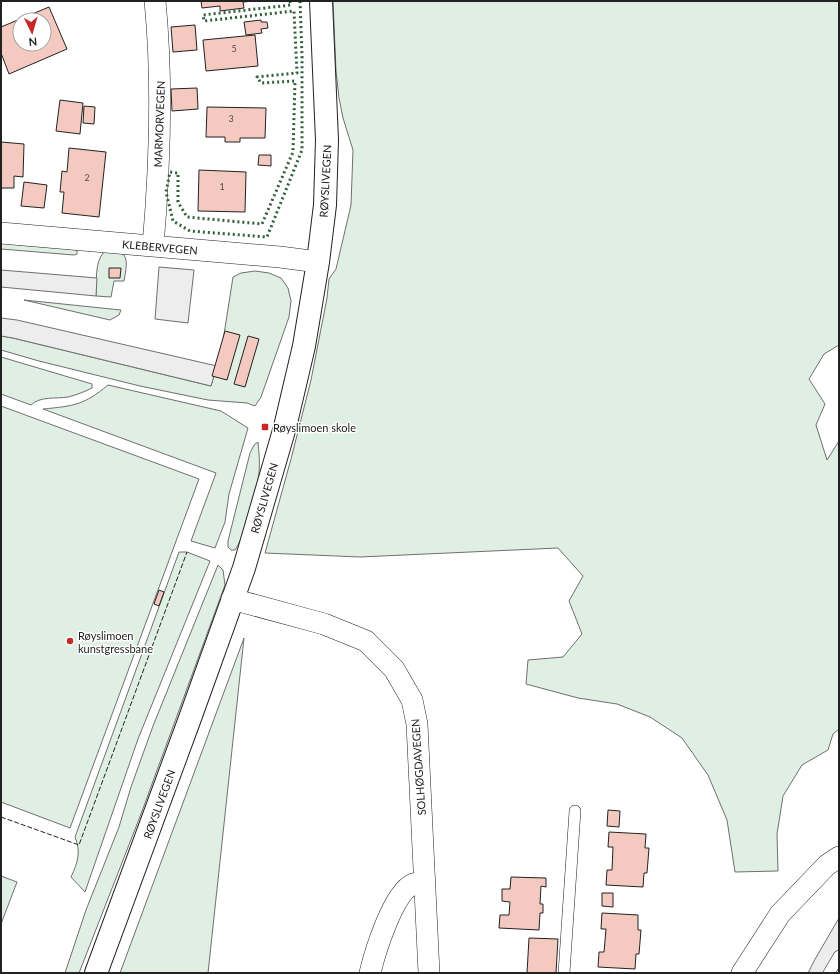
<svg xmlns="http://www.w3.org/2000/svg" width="840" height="974" font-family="Lato,sans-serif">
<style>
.green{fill:#e0efe3;stroke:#6f6f6f}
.parking{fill:#ededed;stroke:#6f6f6f}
.building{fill:#f3c9c0;stroke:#222;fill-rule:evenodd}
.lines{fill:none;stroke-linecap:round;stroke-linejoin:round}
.lane-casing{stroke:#222;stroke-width:12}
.street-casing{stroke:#222;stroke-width:22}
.secondary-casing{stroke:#222;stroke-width:24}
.lane{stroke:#fff;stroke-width:11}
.street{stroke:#fff;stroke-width:21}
.secondary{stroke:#fff;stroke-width:22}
.hedge{stroke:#2f5e38;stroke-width:3;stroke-dasharray:2 3;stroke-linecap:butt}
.fence{stroke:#222;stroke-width:1;stroke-dasharray:5 2;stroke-linecap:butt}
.poi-dot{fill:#c62828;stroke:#fff;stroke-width:1.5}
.labels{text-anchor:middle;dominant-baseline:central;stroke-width:3;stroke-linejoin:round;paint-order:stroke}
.number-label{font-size:9px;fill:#564c4a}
.street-label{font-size:11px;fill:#222;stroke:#fff}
.poi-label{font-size:11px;fill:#222;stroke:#fff;text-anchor:start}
</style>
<rect width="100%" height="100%" fill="#fff"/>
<path class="green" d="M 333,1 L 839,1 L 839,345 L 824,354 L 809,379 L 825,404 L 816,425 L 827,460 L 839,441 L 839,729 L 833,734 L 828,750 L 802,765 L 783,796 L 777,834 L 778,871 L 735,872 L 727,820 L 708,775 L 682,738 L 650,717 L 617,704 L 578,698 L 526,684 L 528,660 L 563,657 L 582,634 L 569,601 L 583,576 L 558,548 L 360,557 L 265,553 L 291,459 L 311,380 L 327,298 L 329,279 L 336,269 L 351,205 L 353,150 L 343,118 L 339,98 L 336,71 Z
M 1,240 L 77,250 L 77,254 L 74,255 L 1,249 Z
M 104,252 C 108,252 116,251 121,253 C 130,256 125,274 124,281 L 114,281 L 111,297 L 96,296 C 97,282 94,263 104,252 Z
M 255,271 L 269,273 L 281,278 L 288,288 L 291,301 L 289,317 L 261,397 L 255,406 L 247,403 L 208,400 L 140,386 L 39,361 L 1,350 L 1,336 L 13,338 L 211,386 L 222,347 L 233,277 L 241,273 Z
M 24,300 L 121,310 L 119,315 L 110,320 Z
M 1,357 L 92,384 L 92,388 C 84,392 76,395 68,397 C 56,399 40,396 31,405 L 1,394 Z
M 108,385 L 221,411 L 248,428 L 229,494 L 225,522 L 215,548 L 191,541 L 216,473 L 43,409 C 74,406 84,405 108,385 Z
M 1,406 L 199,479 L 70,828 L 1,802 Z
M 258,442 C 259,452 260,463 259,473 C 256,493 246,534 235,550 L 231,550 L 228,547 L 228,541 L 250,453 L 254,445 Z
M 179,552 L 187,552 L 210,561 L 138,739 L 85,892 L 71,877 C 78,862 81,852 75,837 Z
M 218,565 L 223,570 L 225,585 L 141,814 L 79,973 L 65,973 L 86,910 L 119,827 L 131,787 L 153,726 Z
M 244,638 L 208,973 L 120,973 Z
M 1,876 L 17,882 L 1,924 Z"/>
<path class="parking" d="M 159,267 L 194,270 L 188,323 L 155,319 Z
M 1,270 L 97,278 L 96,296 L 1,287 Z
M 1,318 L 17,320 L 217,366 L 211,386 L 13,338 L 1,336 Z
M 839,918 L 839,973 L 808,973 L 814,961 Z"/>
<path class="building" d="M 201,1 L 254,1 L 243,2 L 244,8 L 220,11 L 220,6 L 202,8 Z
M 49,7 L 67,49 L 9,74 L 1,53 L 1,27 ZM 20,20 L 44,20 L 44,44 L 20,44 Z
M 261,20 L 261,22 L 267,22 L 268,28 L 261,29 L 262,33 L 246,35 L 244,22 Z
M 195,25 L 197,50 L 173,52 L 171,27 Z
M 255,35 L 258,66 L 206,71 L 203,40 Z
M 197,88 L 198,109 L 172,111 L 171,89 Z
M 60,100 L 83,103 L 80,134 L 56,131 Z
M 84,106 L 95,107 L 94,124 L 83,123 Z
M 207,107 L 266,108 L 265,138 L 240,138 L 240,142 L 225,142 L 225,137 L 206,137 Z
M 1,142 L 24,144 L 23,177 L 14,176 L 14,188 L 1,188 Z
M 69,148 L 106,152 L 99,217 L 62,213 L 64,192 L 60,192 L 62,171 L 67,172 Z
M 259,155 L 271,155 L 271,166 L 258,165 Z
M 199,170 L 246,172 L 245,212 L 198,211 Z
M 24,182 L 47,185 L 44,208 L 21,206 Z
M 109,268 L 121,268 L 120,278 L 109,278 Z
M 225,331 L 240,335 L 227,380 L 212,376 Z
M 248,336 L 259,339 L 245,387 L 234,384 Z
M 159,590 L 164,592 L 159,606 L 154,604 Z
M 608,810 L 620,811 L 619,827 L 607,826 Z
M 609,832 L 646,834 L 645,848 L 649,848 L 647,873 L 644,873 L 643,887 L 606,885 L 607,870 L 612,870 L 613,847 L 608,847 Z
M 511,877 L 546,878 L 546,887 L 541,886 L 540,904 L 543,904 L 543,913 L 540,913 L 539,930 L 499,928 L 500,915 L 509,915 L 510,902 L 502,901 L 502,889 L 510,889 Z
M 602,893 L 613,893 L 613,907 L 602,906 Z
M 602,913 L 638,915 L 638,930 L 641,930 L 639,954 L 636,954 L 635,969 L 598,967 L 599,952 L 604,952 L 606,929 L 601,929 Z
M 529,938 L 558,939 L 556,973 L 527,973 Z"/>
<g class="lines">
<defs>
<path id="lane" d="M 564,973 L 575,811
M 829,973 L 839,956"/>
<path id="street" d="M 1,233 L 280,257 L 318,262
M 153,246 C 160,165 163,82 155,1
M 232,599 L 324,624 L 366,641 L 394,669 L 412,700 L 417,724 L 429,973
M 370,973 C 375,952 393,893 413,884 C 416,883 422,883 425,882
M 742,973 L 780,914 L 827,865 L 839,857"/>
<path id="secondary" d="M 96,973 L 189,721 L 244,568 L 285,427 L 304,346 L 318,262 L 325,205 L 327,140 L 321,1"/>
</defs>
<use href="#lane" class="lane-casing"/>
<use href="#street" class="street-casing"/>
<use href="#secondary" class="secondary-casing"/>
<use href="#lane" class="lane"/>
<use href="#street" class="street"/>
<use href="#secondary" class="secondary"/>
<path class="hedge" d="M 290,1 L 291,5 L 203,15 L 204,21 L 294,11 L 297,73 L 257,77 L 261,83 L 295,81 L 293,152 L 262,224 L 187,217 L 178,202 L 178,173 L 170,172 L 166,192 L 173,221 L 190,231 L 267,237 L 302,150 L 302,57 L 300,1"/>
<path class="fence" d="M 1,817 L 79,845 L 187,552"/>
</g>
<g class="poi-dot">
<rect x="261" y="423" width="8" height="8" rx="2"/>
<circle cx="70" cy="641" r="4"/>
</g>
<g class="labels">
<g class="number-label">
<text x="234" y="48">5</text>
<text x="231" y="118">3</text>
<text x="87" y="177">2</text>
<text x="222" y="186">1</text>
</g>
<g class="street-label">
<text transform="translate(159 124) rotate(-88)">MARMORVEGEN</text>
<text transform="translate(325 181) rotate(-87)">RØYSLIVEGEN</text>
<text transform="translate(160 247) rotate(5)">KLEBERVEGEN</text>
<text transform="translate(264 498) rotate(-74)">RØYSLIVEGEN</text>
<text transform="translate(418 767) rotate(-94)">SOLHØGDAVEGEN</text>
<text transform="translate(159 804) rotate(-70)">RØYSLIVEGEN</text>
</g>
<g class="poi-label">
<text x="273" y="427">Røyslimoen skole</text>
<text x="78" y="635">Røyslimoen<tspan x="78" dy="13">kunstgressbane</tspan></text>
</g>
</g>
<rect width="840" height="974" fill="none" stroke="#222222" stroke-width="4"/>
<g transform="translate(32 32) rotate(175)"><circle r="19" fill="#ffffff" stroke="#a7a7a7"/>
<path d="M0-3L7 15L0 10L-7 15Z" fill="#c62828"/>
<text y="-6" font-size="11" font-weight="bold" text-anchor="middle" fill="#222222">N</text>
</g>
</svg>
